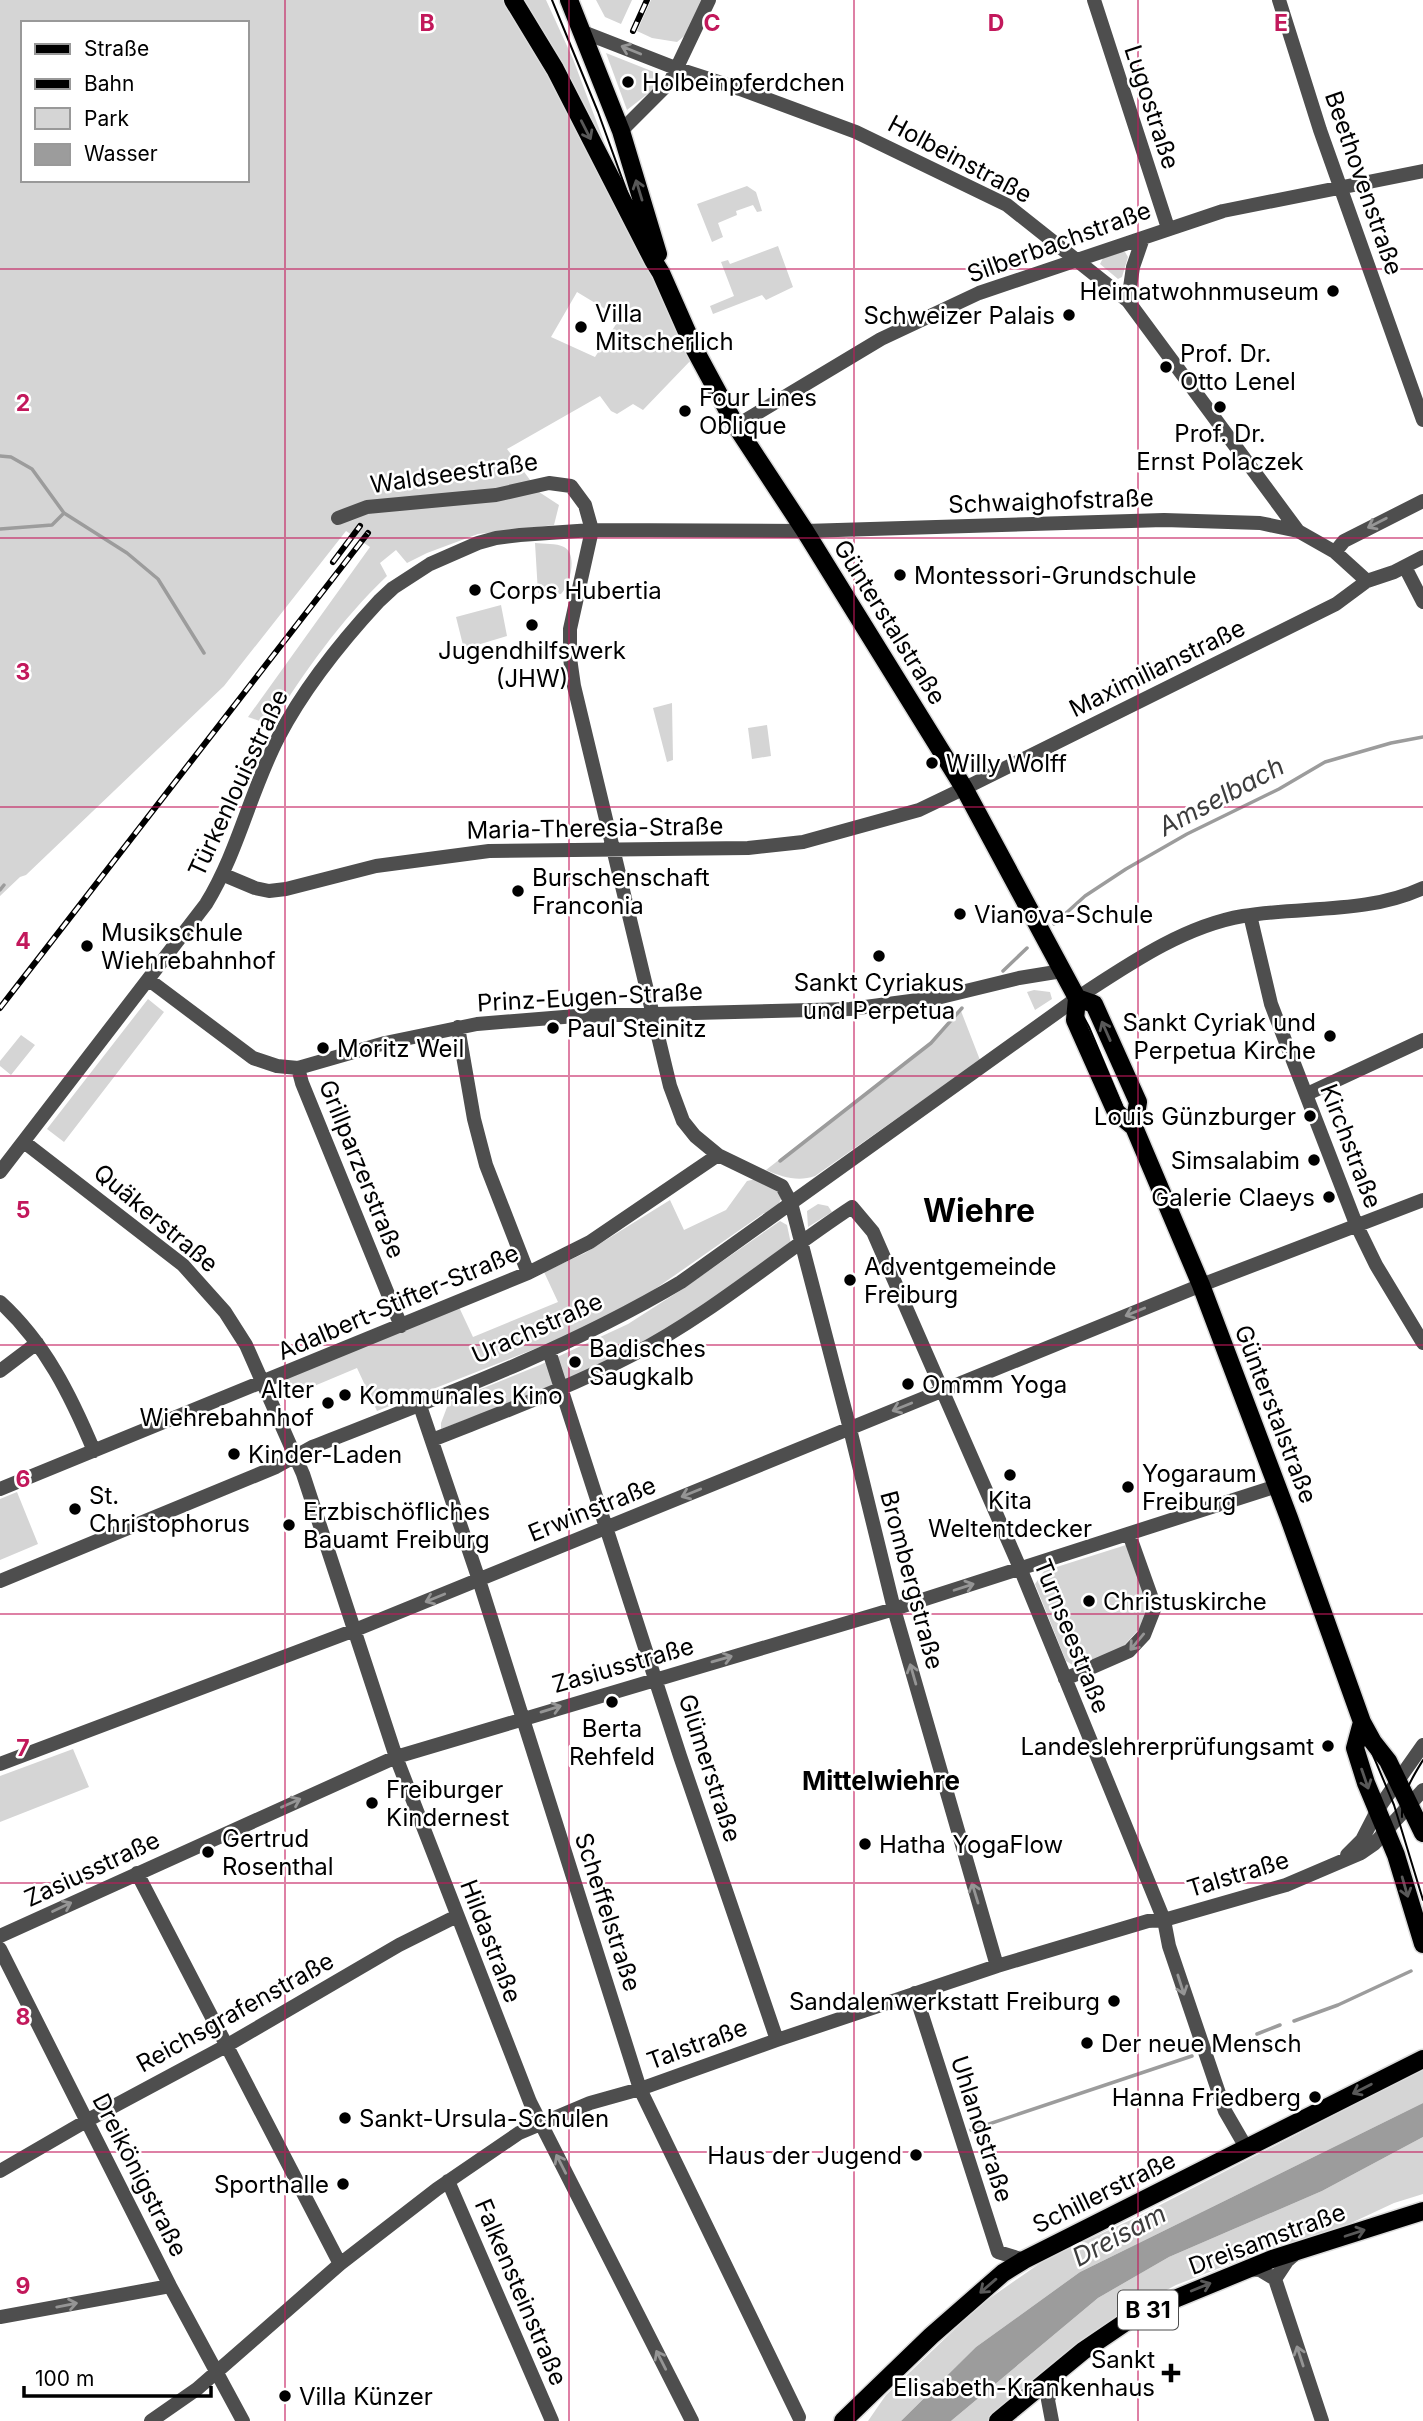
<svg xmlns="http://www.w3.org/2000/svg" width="1423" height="2421" font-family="Inter,sans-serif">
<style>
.green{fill:#d5d5d5;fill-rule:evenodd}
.water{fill:#9c9c9c}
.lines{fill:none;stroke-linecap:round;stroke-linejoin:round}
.stream{stroke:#9c9c9c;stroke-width:3.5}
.major-casing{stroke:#dbdbdb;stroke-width:21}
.minor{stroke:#4e4e4e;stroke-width:14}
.major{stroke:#000;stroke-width:18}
.tram{stroke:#000;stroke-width:2}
.rail-casing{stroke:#000;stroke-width:6}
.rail{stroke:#fff;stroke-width:3.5;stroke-dasharray:10;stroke-linecap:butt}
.oneway{stroke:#959595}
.oneway2{stroke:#595959}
.grid{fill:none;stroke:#c2185b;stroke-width:2;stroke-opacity:0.55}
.poi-dot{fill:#000;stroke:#fff;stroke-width:2.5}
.labels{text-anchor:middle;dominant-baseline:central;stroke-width:5;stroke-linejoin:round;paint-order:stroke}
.shield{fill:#fff;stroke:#4c4c4c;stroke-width:2}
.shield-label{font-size:23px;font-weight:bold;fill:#000}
.poi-label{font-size:24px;fill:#000;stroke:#fff;text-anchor:start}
.street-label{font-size:24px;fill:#000;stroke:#fff}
.water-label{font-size:26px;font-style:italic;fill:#3d3d3d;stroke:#fff}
.neighbourhood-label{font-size:26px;font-weight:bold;fill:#000;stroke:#fff}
.district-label{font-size:32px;font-weight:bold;fill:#000;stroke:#fff}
.grid-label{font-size:23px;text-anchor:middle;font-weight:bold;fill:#c2185b;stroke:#fff;stroke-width:5;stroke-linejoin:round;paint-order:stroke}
</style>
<rect width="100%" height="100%" fill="#fff"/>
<path class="green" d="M 0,0 L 546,0 L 573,59 L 627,203 L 693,358 L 643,410 L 633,404 L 617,414 L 611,411 L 600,396 L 507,449 L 539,492 L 559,505 L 554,525 L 478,534 L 427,553 L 407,563 L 396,550 L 380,563 L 387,576 C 340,621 305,671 271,725 L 248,717 L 370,547 L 346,531 L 224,686 L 26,875 L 20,877 L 0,896 ZM 23,23 L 247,23 L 247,180 L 23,180 ZM 577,292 L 620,318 L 595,357 L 551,337 Z
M 596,0 L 632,0 L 621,24 L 605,17 Z
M 651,0 L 705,0 L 688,33 L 677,42 L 652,38 L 637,31 Z
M 606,53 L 659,74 L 659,85 L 627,110 Z
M 747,186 L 756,192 L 762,211 L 757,212 L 753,205 L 736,211 L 737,215 L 718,223 L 723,237 L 712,242 L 697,204 Z
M 778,246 L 793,287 L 766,300 L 762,295 L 713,314 L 710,306 L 734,296 L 721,262 L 728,260 L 730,264 Z
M 1121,252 L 1125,252 L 1128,257 L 1122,277 L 1118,279 L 1100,264 L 1103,258 Z
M 535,543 C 544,544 556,543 564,547 C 578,554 570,585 561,594 L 538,593 Z
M 501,605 L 507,636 L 464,649 L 456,617 Z
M 672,703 L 673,760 L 667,762 L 653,708 Z
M 767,725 L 771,756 L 752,759 L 748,728 Z
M 1034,990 L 1050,992 L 1052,999 L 1035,1010 L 1027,992 Z
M 148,999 L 164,1012 L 64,1142 L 47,1129 Z
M 961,1011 L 980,1060 L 815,1176 C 798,1182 782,1177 766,1170 L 930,1042 Z
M 21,1035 L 35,1045 L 11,1075 L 0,1066 L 0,1061 Z
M 756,1179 L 778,1190 L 781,1199 L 777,1207 L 770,1213 L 764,1213 L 645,1296 L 560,1339 L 377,1411 L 357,1368 L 288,1397 L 281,1380 L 458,1305 L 473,1337 L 558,1302 L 544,1272 L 585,1253 L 670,1200 L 684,1230 L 726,1210 L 747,1181 Z
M 818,1204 L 828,1206 L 832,1212 L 808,1227 L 807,1211 Z
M 780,1221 L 787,1225 L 791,1244 C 738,1281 687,1323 630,1351 C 569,1382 505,1405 441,1429 L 441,1423 L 449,1402 L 540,1365 L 628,1324 L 681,1290 Z
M 17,1492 L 38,1544 L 0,1560 L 0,1499 Z
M 1126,1545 L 1147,1602 L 1147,1615 L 1139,1629 L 1120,1650 L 1076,1667 L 1066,1661 L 1035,1584 L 1044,1571 Z
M 73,1749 L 89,1787 L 0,1822 L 0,1776 Z
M 1423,2069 L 1423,2103 L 1080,2272 L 976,2347 L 901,2421 L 868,2421 L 886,2395 L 980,2305 L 1046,2259 L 1135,2218 Z
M 1423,2137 L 1423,2194 L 1394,2203 L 1349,2224 L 1256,2254 L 1176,2285 L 1131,2309 L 1067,2355 L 988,2421 L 951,2421 L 1098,2298 L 1169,2257 L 1322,2191 Z"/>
<path class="water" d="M 1423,2103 L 1423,2137 L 1322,2191 L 1169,2257 L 1098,2298 L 951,2421 L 901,2421 L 976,2347 L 1080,2272 Z"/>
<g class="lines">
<path class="stream" d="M 0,456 L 11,457 L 32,469 L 64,513 L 127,553 L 158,579 L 204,653
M 0,529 L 52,525 L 64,513
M 0,890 L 4,885
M 1054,924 L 1085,896 L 1126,869 L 1187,834 L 1279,789 L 1325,762 L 1391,743 L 1423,737
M 1003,971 L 1027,948
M 780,1161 L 931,1043 L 962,1008
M 1294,2021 L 1338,2005 L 1411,1971
M 1257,2034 L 1280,2025
M 971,2130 L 1192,2056"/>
<defs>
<path id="major" d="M 513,0 L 555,69 L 653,260 L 661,273 L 695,350 L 736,426 L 805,531 L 964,788 L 1077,998 L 1075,1020 L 1116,1112 L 1134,1127
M 569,0 L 621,131 L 658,254
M 1077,998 L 1094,1004 L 1138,1102 L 1134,1127 L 1201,1285 L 1289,1518 L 1362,1722 L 1373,1742 L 1388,1761 L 1423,1833
M 1362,1722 L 1355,1748 L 1366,1783 L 1396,1855 L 1423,1944
M 843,2421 L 931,2336 L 1003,2273 L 1024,2260 L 1423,2059
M 998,2421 L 1083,2351 L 1136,2315 L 1272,2259 L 1423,2211"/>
</defs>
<use href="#major" class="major-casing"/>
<path class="minor" d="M 1094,0 L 1168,228
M 1279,0 L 1320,130 L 1423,420
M 583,32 L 678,69 L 740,89 L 856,132 L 1007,205 L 1128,301 L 1298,531 L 1335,552 L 1367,581
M 621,131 L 670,82 L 709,0
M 1128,301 L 1133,267 L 1143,238
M 736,426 L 881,339 L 979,293 L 1223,211 L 1423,171
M 338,518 L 367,507 L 496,495 L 549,483 L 571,486 L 585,505 L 592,530 L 570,629 L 570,658 L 574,686 L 670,1086 L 683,1121 L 695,1136 L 718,1155 L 782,1186 L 791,1203 L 850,1429 L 894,1609 L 997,1966
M 1335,552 L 1344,541 L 1423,501
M 1405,567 L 1423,602
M 224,875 L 255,888 L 269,891 L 286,889 L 376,866 L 489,851 L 748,848 L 803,842 L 919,810 L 967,787 L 1336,604 L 1367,581 L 1394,572 L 1423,557
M 1250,915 L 1271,1004 L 1356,1224 L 1376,1265 L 1423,1343
M 149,980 L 253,1058 L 277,1066 L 298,1068 L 385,1043 L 477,1024 L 576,1016 L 850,1009 L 941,997 L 1019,978 L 1062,971
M 458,1027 L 474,1119 L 486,1165 L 528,1273
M 298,1068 L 302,1083 L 401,1326
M 1307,1094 L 1423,1040
M 24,1142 L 183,1265 L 225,1312 L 246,1345 L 303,1474 L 396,1757 L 530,2102 L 692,2421
M 0,1172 L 206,904 C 238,852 250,792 278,738 C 304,688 341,642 379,601 L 393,588 L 430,564 L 478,543 L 496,538 L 520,535 L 592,530 L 805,531 L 1164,520 L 1260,523 L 1298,531
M 0,1302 C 45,1343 71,1396 94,1451
M 549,1351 L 680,1756 L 777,2040
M 0,1371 L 37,1343
M 419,1403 L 479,1580 L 640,2089 L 799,2417
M 432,1440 C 500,1413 569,1388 634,1354 C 711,1314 779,1255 852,1207 L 873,1232 L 1020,1568 L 1164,1920 L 1169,1946 L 1225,2111 L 1247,2149
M 0,1489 L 528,1273 L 590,1242 L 718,1155
M 0,1581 L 276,1467 L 312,1447 C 437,1398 565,1351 681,1282 L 1080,996 C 1129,964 1184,926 1243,916 C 1303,906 1367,914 1423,888
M 1065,1679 L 1129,1651 L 1144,1635 L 1155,1607 L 1129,1534
M 0,1764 L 355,1630 L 1204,1284 L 1423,1200
M 1347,1855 L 1362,1840 L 1378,1809 L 1423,1745
M 137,1873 L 340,2264
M 0,1936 L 396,1757 L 894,1609 L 1277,1486
M 0,1949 L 170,2286 L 243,2421
M 915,1993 L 998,2252 L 1024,2260
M 0,2171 L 88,2120 L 226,2046 L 399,1945 L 457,1916
M 448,2181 L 552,2421
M 1247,2269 L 1260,2270 L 1275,2279 L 1322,2421
M 1275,2279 L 1287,2261 L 1297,2252
M 0,2317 L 170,2286
M 151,2421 L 197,2389 L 340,2264 L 437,2189 L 519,2133 L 590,2103 L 640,2089 L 777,2040 L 997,1966 L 1148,1921 L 1164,1920 L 1286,1885 L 1361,1853 L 1374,1844 L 1423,1790
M 1052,2421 L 1048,2400 L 1058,2372"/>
<use href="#major" class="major"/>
<path class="tram" d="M 552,0 L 598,112 L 656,272 L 675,317 L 712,390 L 733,428 L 846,602 L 962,789 L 1089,1027 L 1195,1279 L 1267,1464 L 1354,1710 L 1394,1805 L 1423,1900
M 1402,1817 C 1401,1795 1412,1778 1423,1760"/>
<defs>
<path id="rail" d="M 633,31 L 647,0
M 333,562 L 360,526
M 0,1008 L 368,533"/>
</defs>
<use href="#rail" class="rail-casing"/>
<use href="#rail" class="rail"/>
</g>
<defs><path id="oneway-shaft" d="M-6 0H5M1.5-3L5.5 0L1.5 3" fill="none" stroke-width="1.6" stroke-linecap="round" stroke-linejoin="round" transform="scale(1.75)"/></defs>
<g class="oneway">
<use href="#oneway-shaft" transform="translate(631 50) rotate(-158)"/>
<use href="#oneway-shaft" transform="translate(1377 523) rotate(153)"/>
<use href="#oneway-shaft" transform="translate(1135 1312) rotate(158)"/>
<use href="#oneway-shaft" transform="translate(902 1407) rotate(158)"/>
<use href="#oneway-shaft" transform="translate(691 1493) rotate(158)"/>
<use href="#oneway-shaft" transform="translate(964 1587) rotate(-18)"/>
<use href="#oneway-shaft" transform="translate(435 1598) rotate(158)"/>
<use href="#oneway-shaft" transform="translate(1137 1642) rotate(130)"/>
<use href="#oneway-shaft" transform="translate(722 1659) rotate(-16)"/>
<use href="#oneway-shaft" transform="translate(913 1674) rotate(-106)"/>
<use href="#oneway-shaft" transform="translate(551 1709) rotate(-17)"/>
<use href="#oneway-shaft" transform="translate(291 1803) rotate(-24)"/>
<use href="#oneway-shaft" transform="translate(975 1893) rotate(-107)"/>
<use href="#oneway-shaft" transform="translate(62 1907) rotate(-25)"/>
<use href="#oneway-shaft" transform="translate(1181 1985) rotate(72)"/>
<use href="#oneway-shaft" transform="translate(561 2164) rotate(-117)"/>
<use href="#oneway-shaft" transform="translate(67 2305) rotate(-11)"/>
<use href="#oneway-shaft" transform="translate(1300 2356) rotate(-108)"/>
<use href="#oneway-shaft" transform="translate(661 2360) rotate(-117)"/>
</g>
<g class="oneway2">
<use href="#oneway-shaft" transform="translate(586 130) rotate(63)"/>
<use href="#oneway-shaft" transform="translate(639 190) rotate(-107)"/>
<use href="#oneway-shaft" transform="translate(1106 1031) rotate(-114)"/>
<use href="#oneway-shaft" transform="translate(1365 1779) rotate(71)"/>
<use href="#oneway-shaft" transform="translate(1405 1887) rotate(74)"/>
<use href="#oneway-shaft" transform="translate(1362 2089) rotate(153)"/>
<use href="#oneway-shaft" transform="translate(1355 2233) rotate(-18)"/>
<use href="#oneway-shaft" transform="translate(988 2286) rotate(139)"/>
<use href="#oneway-shaft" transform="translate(1201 2287) rotate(-22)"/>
</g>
<path class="grid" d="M 285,0 L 285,2421M 569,0 L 569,2421M 854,0 L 854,2421M 1138,0 L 1138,2421M 0,269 L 1423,269M 0,538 L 1423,538M 0,807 L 1423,807M 0,1076 L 1423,1076M 0,1345 L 1423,1345M 0,1614 L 1423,1614M 0,1883 L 1423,1883M 0,2152 L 1423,2152"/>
<g class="poi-dot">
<circle cx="628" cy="82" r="7"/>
<circle cx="1333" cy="291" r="7"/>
<circle cx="1069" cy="315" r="7"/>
<circle cx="581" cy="327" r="7"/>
<circle cx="1166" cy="367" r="7"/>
<circle cx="1220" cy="407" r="7"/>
<circle cx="685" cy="411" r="7"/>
<circle cx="900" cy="575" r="7"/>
<circle cx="475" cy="590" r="7"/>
<circle cx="532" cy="625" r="7"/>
<circle cx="932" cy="763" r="7"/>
<circle cx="518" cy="891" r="7"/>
<circle cx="960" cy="914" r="7"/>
<circle cx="87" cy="946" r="7"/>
<circle cx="879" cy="956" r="7"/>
<circle cx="553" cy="1028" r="7"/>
<circle cx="1330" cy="1036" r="7"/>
<circle cx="323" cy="1048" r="7"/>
<circle cx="1310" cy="1116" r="7"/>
<circle cx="1314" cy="1160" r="7"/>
<circle cx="1329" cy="1197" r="7"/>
<circle cx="850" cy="1280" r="7"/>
<circle cx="575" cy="1362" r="7"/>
<circle cx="908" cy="1384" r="7"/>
<circle cx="345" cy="1395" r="7"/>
<circle cx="328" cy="1403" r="7"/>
<circle cx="234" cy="1454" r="7"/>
<circle cx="1010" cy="1475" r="7"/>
<circle cx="1128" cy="1487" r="7"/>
<circle cx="75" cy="1509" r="7"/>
<circle cx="289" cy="1525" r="7"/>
<circle cx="1089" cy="1601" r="7"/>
<circle cx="612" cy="1702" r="7"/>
<circle cx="1328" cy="1746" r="7"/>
<circle cx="372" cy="1803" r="7"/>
<circle cx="865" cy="1844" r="7"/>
<circle cx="208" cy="1852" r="7"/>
<circle cx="1114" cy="2001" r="7"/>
<circle cx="1087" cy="2043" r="7"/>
<circle cx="1315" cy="2097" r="7"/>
<circle cx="345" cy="2118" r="7"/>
<circle cx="916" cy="2155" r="7"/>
<circle cx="343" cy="2184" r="7"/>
<path d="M1167.5 2362.5h7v7h7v7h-7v7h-7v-7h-7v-7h7z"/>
<circle cx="285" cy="2396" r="7"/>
</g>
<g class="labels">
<rect class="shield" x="1118" y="2290.5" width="60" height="39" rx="5"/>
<g class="shield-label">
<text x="1148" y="2310">B 31</text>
</g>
<g class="poi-label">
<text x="642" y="82">Holbeinpferdchen</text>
<text x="1319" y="291" text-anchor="end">Heimatwohnmuseum</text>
<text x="595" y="313">Villa<tspan x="595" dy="28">Mitscherlich</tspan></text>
<text x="1055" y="315" text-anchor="end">Schweizer Palais</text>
<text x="1180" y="353">Prof. Dr.<tspan x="1180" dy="28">Otto Lenel</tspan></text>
<text x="699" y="397">Four Lines<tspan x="699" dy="28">Oblique</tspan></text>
<text x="1220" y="433" text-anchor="middle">Prof. Dr.<tspan x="1220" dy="28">Ernst Polaczek</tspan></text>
<text x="914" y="575">Montessori-Grundschule</text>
<text x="489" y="590">Corps Hubertia</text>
<text x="532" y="650" text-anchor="middle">Jugendhilfswerk<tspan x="532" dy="28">(JHW)</tspan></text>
<text x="946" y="763">Willy Wolff</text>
<text x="532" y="877">Burschenschaft<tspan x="532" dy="28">Franconia</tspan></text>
<text x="974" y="914">Vianova-Schule</text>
<text x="101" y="932">Musikschule<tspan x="101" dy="28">Wiehrebahnhof</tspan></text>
<text x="879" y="982" text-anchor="middle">Sankt Cyriakus<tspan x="879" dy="28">und Perpetua</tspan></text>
<text x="1316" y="1022" text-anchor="end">Sankt Cyriak und<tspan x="1316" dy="28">Perpetua Kirche</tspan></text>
<text x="567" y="1028">Paul Steinitz</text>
<text x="337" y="1048">Moritz Weil</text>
<text x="1296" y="1116" text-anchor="end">Louis Günzburger</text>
<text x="1300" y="1160" text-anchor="end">Simsalabim</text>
<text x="1315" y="1197" text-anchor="end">Galerie Claeys</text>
<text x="864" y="1266">Adventgemeinde<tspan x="864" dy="28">Freiburg</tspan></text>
<text x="589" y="1348">Badisches<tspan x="589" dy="28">Saugkalb</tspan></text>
<text x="922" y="1384">Ommm Yoga</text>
<text x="314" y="1389" text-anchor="end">Alter<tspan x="314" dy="28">Wiehrebahnhof</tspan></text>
<text x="359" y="1395">Kommunales Kino</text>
<text x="248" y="1454">Kinder-Laden</text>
<text x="1142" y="1473">Yogaraum<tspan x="1142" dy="28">Freiburg</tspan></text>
<text x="89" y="1495">St.<tspan x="89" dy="28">Christophorus</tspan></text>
<text x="1010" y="1500" text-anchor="middle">Kita<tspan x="1010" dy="28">Weltentdecker</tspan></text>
<text x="303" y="1511">Erzbischöfliches<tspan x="303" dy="28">Bauamt Freiburg</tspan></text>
<text x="1103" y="1601">Christuskirche</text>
<text x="612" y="1728" text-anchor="middle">Berta<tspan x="612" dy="28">Rehfeld</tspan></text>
<text x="1314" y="1746" text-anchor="end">Landeslehrerprüfungsamt</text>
<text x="386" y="1789">Freiburger<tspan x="386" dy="28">Kindernest</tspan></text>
<text x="222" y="1838">Gertrud<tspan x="222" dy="28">Rosenthal</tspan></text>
<text x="879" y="1844">Hatha YogaFlow</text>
<text x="1100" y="2001" text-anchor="end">Sandalenwerkstatt Freiburg</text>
<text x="1101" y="2043">Der neue Mensch</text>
<text x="1301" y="2097" text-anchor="end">Hanna Friedberg</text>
<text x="359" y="2118">Sankt-Ursula-Schulen</text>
<text x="902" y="2155" text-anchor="end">Haus der Jugend</text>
<text x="329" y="2184" text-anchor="end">Sporthalle</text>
<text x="1155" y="2359" text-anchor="end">Sankt<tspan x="1155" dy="28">Elisabeth-Krankenhaus</tspan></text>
<text x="299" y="2396">Villa Künzer</text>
</g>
<g class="street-label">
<text transform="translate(1152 107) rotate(72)">Lugostraße</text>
<text transform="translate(960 159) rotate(28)">Holbeinstraße</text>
<text transform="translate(1364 183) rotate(71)">Beethovenstraße</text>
<text transform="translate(1059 242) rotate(-20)">Silberbachstraße</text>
<text transform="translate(454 473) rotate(-8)">Waldseestraße</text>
<text transform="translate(1051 501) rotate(-2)">Schwaighofstraße</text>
<text transform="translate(890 622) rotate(58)">Günterstalstraße</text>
<text transform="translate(1157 668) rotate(-26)">Maximilianstraße</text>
<text transform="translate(238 783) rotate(-65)">Türkenlouisstraße</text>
<text transform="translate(595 828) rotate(-1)">Maria-Theresia-Straße</text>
<text transform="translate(590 997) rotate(-3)">Prinz-Eugen-Straße</text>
<text transform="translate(1351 1146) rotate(69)">Kirchstraße</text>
<text transform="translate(362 1169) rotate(68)">Grillparzerstraße</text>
<text transform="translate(156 1218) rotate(40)">Quäkerstraße</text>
<text transform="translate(398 1302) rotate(-23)">Adalbert-Stifter-Straße</text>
<text transform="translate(537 1328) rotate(-24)">Urachstraße</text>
<text transform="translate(1276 1414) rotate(69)">Günterstalstraße</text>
<text transform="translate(592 1509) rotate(-22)">Erwinstraße</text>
<text transform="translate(912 1580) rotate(75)">Brombergstraße</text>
<text transform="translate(1072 1636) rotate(68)">Turnseestraße</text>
<text transform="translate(623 1665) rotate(-16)">Zasiusstraße</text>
<text transform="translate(710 1768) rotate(72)">Glümerstraße</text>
<text transform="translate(92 1869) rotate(-25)">Zasiusstraße</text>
<text transform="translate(1238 1874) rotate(-17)">Talstraße</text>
<text transform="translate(608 1912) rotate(72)">Scheffelstraße</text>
<text transform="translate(491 1941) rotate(69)">Hildastraße</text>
<text transform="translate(235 2012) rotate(-29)">Reichsgrafenstraße</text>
<text transform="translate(697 2044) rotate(-20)">Talstraße</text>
<text transform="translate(982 2129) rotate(72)">Uhlandstraße</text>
<text transform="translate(140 2175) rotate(63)">Dreikönigstraße</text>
<text transform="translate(1104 2192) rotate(-26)">Schillerstraße</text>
<text transform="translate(1267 2239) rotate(-20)">Dreisamstraße</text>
<text transform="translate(521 2292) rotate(67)">Falkensteinstraße</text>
</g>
<g class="water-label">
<text transform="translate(1221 796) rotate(-28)">Amselbach</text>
<text transform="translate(1119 2235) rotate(-28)">Dreisam</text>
</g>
<g class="neighbourhood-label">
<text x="881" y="1780">Mittelwiehre</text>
</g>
<g class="district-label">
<text x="979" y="1210">Wiehre</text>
</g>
</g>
<g class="grid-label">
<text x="427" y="31">B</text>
<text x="712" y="31">C</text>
<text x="996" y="31">D</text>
<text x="1281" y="31">E</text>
<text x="23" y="411">2</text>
<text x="23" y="680">3</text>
<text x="23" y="949">4</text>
<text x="23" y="1218">5</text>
<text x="23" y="1487">6</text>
<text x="23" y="1756">7</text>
<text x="23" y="2025">8</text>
<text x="23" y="2294">9</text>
</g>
<rect x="21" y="21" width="228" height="161" fill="#ffffff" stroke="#999999" stroke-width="2"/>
<rect x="35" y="44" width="35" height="10" fill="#000000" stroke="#999999" stroke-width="2"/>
<text x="84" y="56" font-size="21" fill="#000000">Straße</text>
<rect x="35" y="79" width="35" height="10" fill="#000000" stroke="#999999" stroke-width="2"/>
<text x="84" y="91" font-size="21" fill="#000000">Bahn</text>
<rect x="35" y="108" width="35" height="21" fill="#d5d5d5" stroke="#999999" stroke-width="2"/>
<text x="84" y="126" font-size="21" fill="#000000">Park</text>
<rect x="35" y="144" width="35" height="21" fill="#9c9c9c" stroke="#999999" stroke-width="2"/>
<text x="84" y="161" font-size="21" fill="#000000">Wasser</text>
<path d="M24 2386v10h187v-10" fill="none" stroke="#000000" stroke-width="3.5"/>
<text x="35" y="2386" font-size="21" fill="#000000" stroke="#ffffff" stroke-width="5" paint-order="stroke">100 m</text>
</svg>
